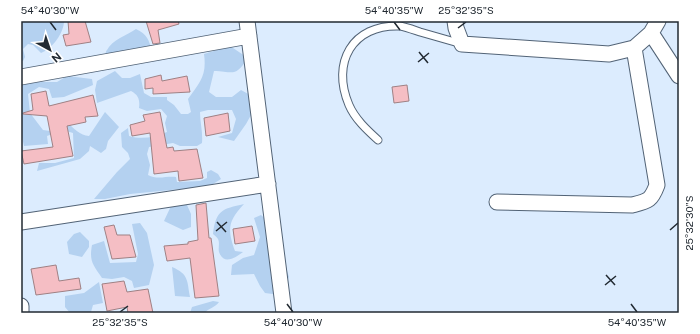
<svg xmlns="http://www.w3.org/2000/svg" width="700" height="334" font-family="'Public Sans',sans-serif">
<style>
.green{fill:#b4d1f0}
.building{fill:#f5bec4;stroke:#9f8184}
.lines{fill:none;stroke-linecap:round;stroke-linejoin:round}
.service-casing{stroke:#526376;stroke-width:9}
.minor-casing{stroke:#526376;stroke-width:17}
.service{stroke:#fff;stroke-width:7}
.minor{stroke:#fff;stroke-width:15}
.ticks{fill:none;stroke:#222a32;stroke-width:1.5}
.neatline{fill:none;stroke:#222a32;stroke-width:1.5}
.ticks-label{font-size:10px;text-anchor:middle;fill:#222a32}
</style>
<rect width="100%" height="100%" fill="#dcecfe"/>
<path class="green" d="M 21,21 L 64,21 C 64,33 52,49 41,53 L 33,45 L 28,44 L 23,49 L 25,57 L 23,61 L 21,61 Z
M 136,29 C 147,34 149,40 152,51 L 105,59 C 106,56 105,52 107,50 C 112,40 127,35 136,29 Z
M 230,46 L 248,58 C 235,77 235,72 214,71 L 209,92 L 216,97 L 232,97 L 241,90 L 252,96 L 256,106 L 246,124 L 234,141 L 218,137 L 232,133 L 236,119 L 232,110 L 208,110 L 200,112 C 200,123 203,132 202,143 L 197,146 L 180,146 L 173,143 L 149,147 L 147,154 L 150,165 L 148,175 C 157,180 166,176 176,177 L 177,182 L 200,181 L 207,178 L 207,172 L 211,170 L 218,174 L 221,179 L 213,184 L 201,187 L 130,194 L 105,199 L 94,199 L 117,172 L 130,159 L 128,153 L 122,147 L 121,133 L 128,128 L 129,136 C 142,140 155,137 167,132 L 165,123 L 167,116 L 161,109 L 147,111 L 139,108 C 140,101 139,95 131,91 L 97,103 L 95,90 L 97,81 L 115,71 L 122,78 L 130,78 L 140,74 L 144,93 L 151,97 L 167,97 L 167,100 L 174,105 L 181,114 L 188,114 L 191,112 L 188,99 C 200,82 207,76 204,54 Z
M 67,76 L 92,79 L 93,85 L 64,97 L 52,98 L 49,89 L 39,87 L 28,94 L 30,113 L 43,130 L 50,131 L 67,122 C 74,129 80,135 89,136 L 105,112 L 119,127 L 108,141 L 106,149 L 101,153 L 90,146 L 89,151 L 80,159 L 37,171 L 39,163 L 55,163 L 74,158 L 73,133 L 63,130 L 47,136 L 48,144 L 24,146 L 21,133 L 21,86 L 29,82 L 57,82 Z
M 177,204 L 187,205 L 191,214 L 191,227 L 183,230 L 164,221 L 171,206 Z
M 244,204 C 228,221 227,229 235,251 L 243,252 C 236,257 224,266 219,252 C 218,248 220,243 218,239 C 217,237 215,236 213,234 C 216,210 222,209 244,204 Z
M 261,215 L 272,225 L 289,277 L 280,295 L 265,293 L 260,286 L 254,274 L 231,275 L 232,265 L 243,258 L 254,255 L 260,237 L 254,218 Z
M 140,223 L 147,233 L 154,265 L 149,285 L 134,288 L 132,281 L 124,277 L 112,279 L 102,278 C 93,265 89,261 92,245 L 104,241 L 110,263 L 136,262 L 138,254 L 132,224 Z
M 80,232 L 89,241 L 89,247 L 82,257 L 69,254 L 67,242 L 74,234 Z
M 172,267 C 189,274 187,281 190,297 L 175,296 Z
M 99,282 L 103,303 L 93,305 L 91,312 L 70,313 L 65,307 L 65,296 L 84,293 Z
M 213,301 L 219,302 C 215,308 208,308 205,313 L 190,313 L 192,307 Z"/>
<path class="building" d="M 68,21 L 85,21 L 91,42 L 66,46 L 63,35 L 69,34 Z
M 146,21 L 178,21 L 179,24 L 158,30 L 160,43 L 153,44 Z
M 161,75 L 162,81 L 187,76 L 190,92 L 153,94 L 153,88 L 145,89 L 145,79 Z
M 407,85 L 409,101 L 394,103 L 392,87 Z
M 46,91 L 49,106 L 93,95 L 98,116 L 85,117 L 86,122 L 67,126 L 73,156 L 24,164 L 21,151 L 53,147 L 47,116 L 23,114 L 23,113 L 33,110 L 31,94 Z
M 160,112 L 167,148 L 173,147 L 174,151 L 197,149 L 203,178 L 179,181 L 178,171 L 154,174 L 150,133 L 132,136 L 130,125 L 145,121 L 143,115 Z
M 228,113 L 230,131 L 206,136 L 204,118 Z
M 206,203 L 209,238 L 211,238 L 219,296 L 195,298 L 190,258 L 167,261 L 164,246 L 188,244 L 188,242 L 198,240 L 196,205 Z
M 114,225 L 117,235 L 130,235 L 136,257 L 112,259 L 104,227 Z
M 252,226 L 255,241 L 235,244 L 233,229 Z
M 56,265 L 59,281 L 79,278 L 81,289 L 36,295 L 31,269 Z
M 124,281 L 127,292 L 148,289 L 153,313 L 128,313 L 127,307 L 107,311 L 102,284 Z"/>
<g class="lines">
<defs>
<path id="service" d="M 378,140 C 367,130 355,119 349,105 C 331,63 352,24 400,26 C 406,27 414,30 420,32 C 434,36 448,40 462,44"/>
<path id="minor" d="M 247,21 L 284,313
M 455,21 L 456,28 L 462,44 L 609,54 L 634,48 L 651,33 L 658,21
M 651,33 L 679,76
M 21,77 L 249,36
M 497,202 L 632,205 C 648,201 651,201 657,185 L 634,48
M 21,222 L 268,184
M 21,306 L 21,313"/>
</defs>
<use href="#service" class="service-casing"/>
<use href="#minor" class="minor-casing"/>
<use href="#service" class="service"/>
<use href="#minor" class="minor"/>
</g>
<path class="ticks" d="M 50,22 L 56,30M 394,22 L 400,30M 458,28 L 466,22M 419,52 L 428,63M 418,62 L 429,53M 217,222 L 226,232M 670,230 L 678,223M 216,231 L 227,222M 606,275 L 615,285M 605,285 L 616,276M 287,304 L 293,312M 631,304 L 637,312M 120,312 L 128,306"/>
<rect width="700" height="334" fill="none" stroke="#ffffff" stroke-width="44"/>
<g transform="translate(50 50) rotate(140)" stroke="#ffffff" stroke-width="3" paint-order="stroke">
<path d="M0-3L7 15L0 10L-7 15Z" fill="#222a32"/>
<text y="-6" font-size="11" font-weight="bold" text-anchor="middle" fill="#222a32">N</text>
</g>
<rect x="22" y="22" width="656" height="290" class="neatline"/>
<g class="ticks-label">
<text x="50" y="14">54°40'30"W</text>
<text x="394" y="14">54°40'35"W</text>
<text x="466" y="14">25°32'35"S</text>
<text transform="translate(689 223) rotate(-90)" y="4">25°32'30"S</text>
<text x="120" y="326">25°32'35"S</text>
<text x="293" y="326">54°40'30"W</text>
<text x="637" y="326">54°40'35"W</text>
</g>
</svg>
